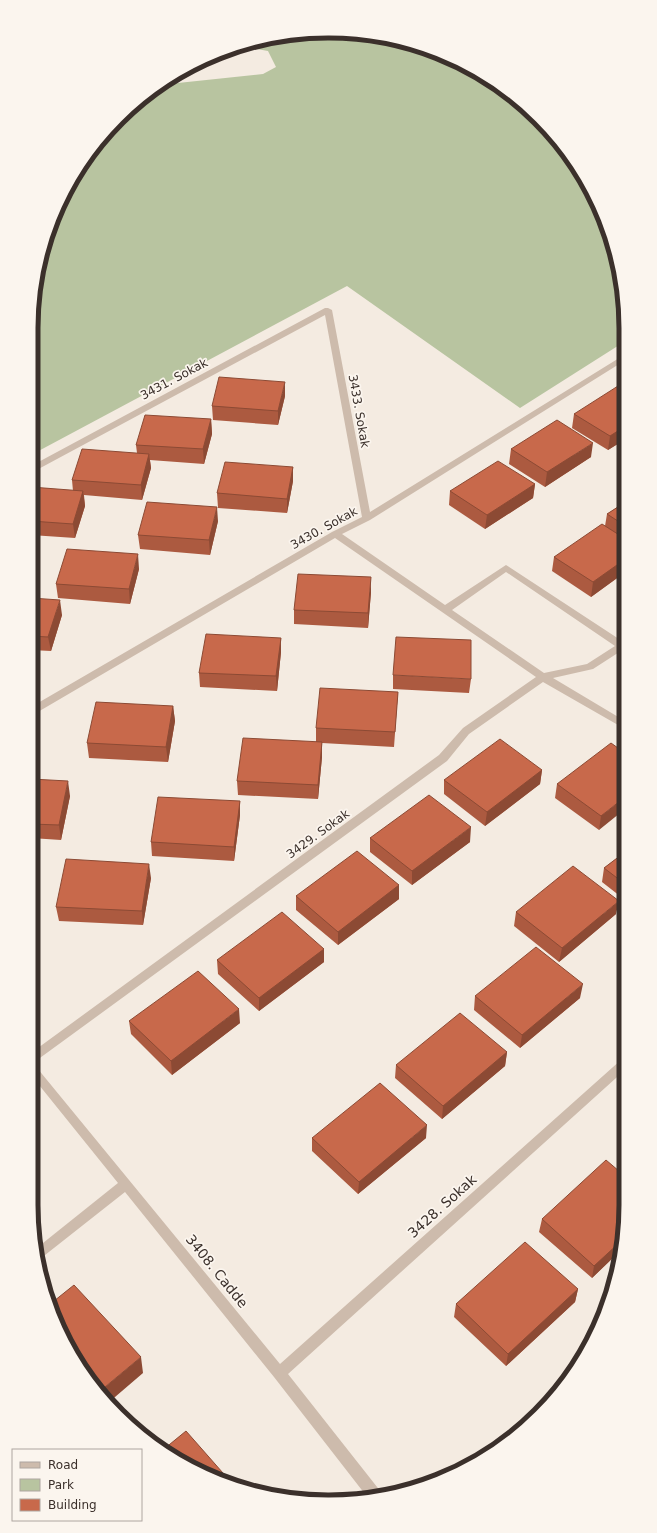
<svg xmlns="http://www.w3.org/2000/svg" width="657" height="1533" font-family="'DejaVu Sans',sans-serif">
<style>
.green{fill:#b8c4a0}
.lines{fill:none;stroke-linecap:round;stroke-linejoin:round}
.minor{fill:#cdbbac;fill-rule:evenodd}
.wall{fill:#ac5a40}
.shaded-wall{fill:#8c4a34}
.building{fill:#c8694b;stroke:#8c4a34}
.labels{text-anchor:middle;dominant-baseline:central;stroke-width:3.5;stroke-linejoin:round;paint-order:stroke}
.street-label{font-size:12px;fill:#3b302b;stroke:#fbf5ee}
.near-street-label{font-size:14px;fill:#3b302b;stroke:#fbf5ee}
.rim{fill:none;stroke:#3b302b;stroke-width:5}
</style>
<rect width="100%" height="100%" fill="#f4ebe1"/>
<path class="green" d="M 309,32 L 368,34 L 424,47 L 509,92 L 564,147 L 603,214 L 623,289 L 624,342 L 520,408 L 347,286 L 31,455 L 31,329 L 47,233 L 71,180 L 105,132 L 148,92 L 159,85 L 263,74 L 276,67 L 268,51 L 240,46 L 252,41 Z"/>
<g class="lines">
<path class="minor" d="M 325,308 L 328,308 L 332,310 L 370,512 L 624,355 L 624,361 L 370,520 L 342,534 L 445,605 L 506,565 L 622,641 L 624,641 L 624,649 L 593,669 L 553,678 L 625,721 L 625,729 L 543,682 L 469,734 L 447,761 L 33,1063 L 280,1364 L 622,1059 L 626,1057 L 626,1069 L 288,1374 L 381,1492 L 383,1497 L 368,1498 L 274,1377 L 125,1192 L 40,1259 L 38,1247 L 118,1183 L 31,1075 L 31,1053 L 439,755 L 463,728 L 536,677 L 335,538 L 31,716 L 31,707 L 332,532 L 362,517 L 325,315 L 31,473 L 31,466 ZM 506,572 L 615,646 L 587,664 L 544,673 L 452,610 Z"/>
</g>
<path class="wall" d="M 624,390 L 624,440 L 608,450 L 572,428 L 574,414 Z
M 285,396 L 278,425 L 213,420 L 212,406 Z
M 211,419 L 212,434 L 204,464 L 150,460 L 151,468 L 142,500 L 84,495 L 85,506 L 75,538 L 31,535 L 31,487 L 73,491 L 72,480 L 137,453 L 136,445 Z
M 511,449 L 591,457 L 545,487 L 509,464 Z
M 293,467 L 293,481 L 287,513 L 218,508 L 217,493 Z
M 535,484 L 533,498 L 485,529 L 449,505 L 450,491 Z
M 624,503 L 624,573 L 591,597 L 552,571 L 554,557 L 605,526 L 607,514 Z
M 218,521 L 210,555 L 140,549 L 138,535 Z
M 139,569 L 130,604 L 58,598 L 56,584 Z
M 371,592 L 368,628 L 294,624 L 294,610 Z
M 31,598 L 62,615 L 51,651 L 31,650 Z
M 281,638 L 281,652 L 277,691 L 200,687 L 199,673 Z
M 393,675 L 471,679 L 469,693 L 393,689 Z
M 398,692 L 394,747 L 322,743 L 322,757 L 318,799 L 238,795 L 237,781 L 316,742 L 316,728 Z
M 173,706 L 175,721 L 168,762 L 89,758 L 87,743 Z
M 625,753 L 599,830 L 555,798 L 557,784 Z
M 542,770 L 540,784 L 485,826 L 444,794 L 444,780 Z
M 31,779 L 70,796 L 61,840 L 31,838 Z
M 240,801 L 240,815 L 234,861 L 152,856 L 151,842 Z
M 370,838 L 470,842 L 412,885 L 370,852 Z
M 625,852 L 625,900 L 602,882 L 604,868 Z
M 151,878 L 143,925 L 59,921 L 56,907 Z
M 399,885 L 399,899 L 338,945 L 296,910 L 296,896 Z
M 516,912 L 616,914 L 559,962 L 514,926 Z
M 324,949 L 324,962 L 259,1011 L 218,974 L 217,960 Z
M 475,996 L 580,998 L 520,1048 L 474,1010 Z
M 129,1021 L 240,1023 L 172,1075 L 131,1034 Z
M 507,1052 L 505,1066 L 442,1119 L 395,1078 L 396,1065 Z
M 312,1138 L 426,1138 L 358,1194 L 312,1151 Z
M 626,1204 L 618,1253 L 592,1278 L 539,1232 L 542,1219 Z
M 578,1289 L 575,1302 L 506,1366 L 454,1317 L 456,1304 Z"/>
<path class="shaded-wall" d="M 285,382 L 285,396 L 278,425 L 278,411 Z
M 211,419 L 212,434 L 204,464 L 203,449 Z
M 624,427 L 624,440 L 608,450 L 610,436 Z
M 593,443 L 591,457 L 545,487 L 547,472 Z
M 149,454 L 151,468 L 142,500 L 141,485 Z
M 293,467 L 293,481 L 287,513 L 287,499 Z
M 535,484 L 533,498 L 485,529 L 487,515 Z
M 83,491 L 85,506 L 75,538 L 73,524 Z
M 217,507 L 218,521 L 210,555 L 209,540 Z
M 138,554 L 139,569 L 130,604 L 129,589 Z
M 624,560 L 624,573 L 591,597 L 593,582 Z
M 371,577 L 371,592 L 368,628 L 368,613 Z
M 60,600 L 62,615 L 51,651 L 48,637 Z
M 281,638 L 281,652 L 277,691 L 276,676 Z
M 173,706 L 175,721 L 168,762 L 166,747 Z
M 322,742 L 322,757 L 318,799 L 318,785 Z
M 542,770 L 540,784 L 485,826 L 487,812 Z
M 68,781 L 70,796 L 61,840 L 59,825 Z
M 625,797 L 625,809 L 599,830 L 601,816 Z
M 240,801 L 240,815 L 234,861 L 234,847 Z
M 471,827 L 470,842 L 412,885 L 412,871 Z
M 149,864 L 151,878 L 143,925 L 142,911 Z
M 399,885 L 399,899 L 338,945 L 338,932 Z
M 619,901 L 616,914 L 559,962 L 562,948 Z
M 324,949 L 324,962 L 259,1011 L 259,998 Z
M 583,984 L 580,998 L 520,1048 L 522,1035 Z
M 239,1009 L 240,1023 L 172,1075 L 171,1061 Z
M 507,1052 L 505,1066 L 442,1119 L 443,1106 Z
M 427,1125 L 426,1138 L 358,1194 L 359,1182 Z
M 620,1242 L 618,1253 L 592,1278 L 594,1266 Z
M 578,1289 L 575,1302 L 506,1366 L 508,1354 Z
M 141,1357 L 143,1373 L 108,1403 L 105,1400 L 99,1392 Z"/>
<path class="building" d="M 219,377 L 285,382 L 278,411 L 212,406 Z
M 618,386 L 624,390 L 624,427 L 610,436 L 574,414 Z
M 145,415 L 211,419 L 203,449 L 136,445 Z
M 557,420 L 593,443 L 547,472 L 511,449 Z
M 82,449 L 149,454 L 141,485 L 72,480 Z
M 498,461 L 535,484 L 487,515 L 450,491 Z
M 225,462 L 293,467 L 287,499 L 217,493 Z
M 31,487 L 83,491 L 73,524 L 31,521 Z
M 147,502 L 217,507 L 209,540 L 138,535 Z
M 624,503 L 624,525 L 607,514 Z
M 602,524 L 624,538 L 624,560 L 593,582 L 554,557 Z
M 67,549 L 138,554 L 129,589 L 56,584 Z
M 298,574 L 371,577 L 368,613 L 294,610 Z
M 31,598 L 60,600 L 48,637 L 31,636 Z
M 206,634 L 281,638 L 276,676 L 199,673 Z
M 396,637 L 471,640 L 471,679 L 393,675 Z
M 320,688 L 398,692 L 395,732 L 316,728 Z
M 96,702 L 173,706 L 166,747 L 87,743 Z
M 243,738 L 322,742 L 318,785 L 237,781 Z
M 500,739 L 542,770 L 487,812 L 444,780 Z
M 611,743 L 625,753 L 625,797 L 601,816 L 557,784 Z
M 31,779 L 68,781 L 59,825 L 31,824 Z
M 429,795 L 471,827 L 412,871 L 370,838 Z
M 158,797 L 240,801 L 234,847 L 151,842 Z
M 357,851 L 399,885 L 338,932 L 296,896 Z
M 625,852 L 625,884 L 604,868 Z
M 66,859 L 149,864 L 142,911 L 56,907 Z
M 573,866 L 619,901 L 562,948 L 516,912 Z
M 282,912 L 324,949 L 259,998 L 217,960 Z
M 536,947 L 583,984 L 522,1035 L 475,996 Z
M 198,971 L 239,1009 L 171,1061 L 129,1021 Z
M 460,1013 L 507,1052 L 443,1106 L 396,1065 Z
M 380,1083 L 427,1125 L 359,1182 L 312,1138 Z
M 606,1160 L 626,1177 L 626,1204 L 620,1242 L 594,1266 L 542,1219 Z
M 525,1242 L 578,1289 L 508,1354 L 456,1304 Z
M 74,1285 L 141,1357 L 99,1392 L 71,1353 L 49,1305 Z
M 186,1431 L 230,1481 L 180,1462 L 164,1449 Z"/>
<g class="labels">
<g class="street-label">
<text transform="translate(174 379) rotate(-28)">3431. Sokak</text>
<text transform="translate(359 411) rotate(80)">3433. Sokak</text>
<text transform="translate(324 528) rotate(-29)">3430. Sokak</text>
<text transform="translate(318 834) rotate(-36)">3429. Sokak</text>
</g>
<g class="near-street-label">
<text transform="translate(442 1206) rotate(-42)">3428. Sokak</text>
<text transform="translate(217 1271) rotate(51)">3408. Cadde</text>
</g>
</g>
<path d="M0 0H657V1533H0ZM328 38H329A290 290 0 0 1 619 328V1205A290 290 0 0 1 329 1495H328A290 290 0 0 1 38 1205V328A290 290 0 0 1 328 38Z" fill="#fbf5ee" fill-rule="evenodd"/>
<path class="rim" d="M328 38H329A290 290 0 0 1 619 328V1205A290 290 0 0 1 329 1495H328A290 290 0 0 1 38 1205V328A290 290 0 0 1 328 38Z"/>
<rect x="12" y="1449" width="130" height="72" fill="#fbf5ee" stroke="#aea6a0"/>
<rect x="20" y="1462" width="20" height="6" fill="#cdbbac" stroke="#aea6a0"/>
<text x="48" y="1469" font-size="12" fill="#3b302b">Road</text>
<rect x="20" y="1479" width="20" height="12" fill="#b8c4a0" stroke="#aea6a0"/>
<text x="48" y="1489" font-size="12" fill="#3b302b">Park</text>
<rect x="20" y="1499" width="20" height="12" fill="#c8694b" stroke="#aea6a0"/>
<text x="48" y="1509" font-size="12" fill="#3b302b">Building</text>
</svg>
